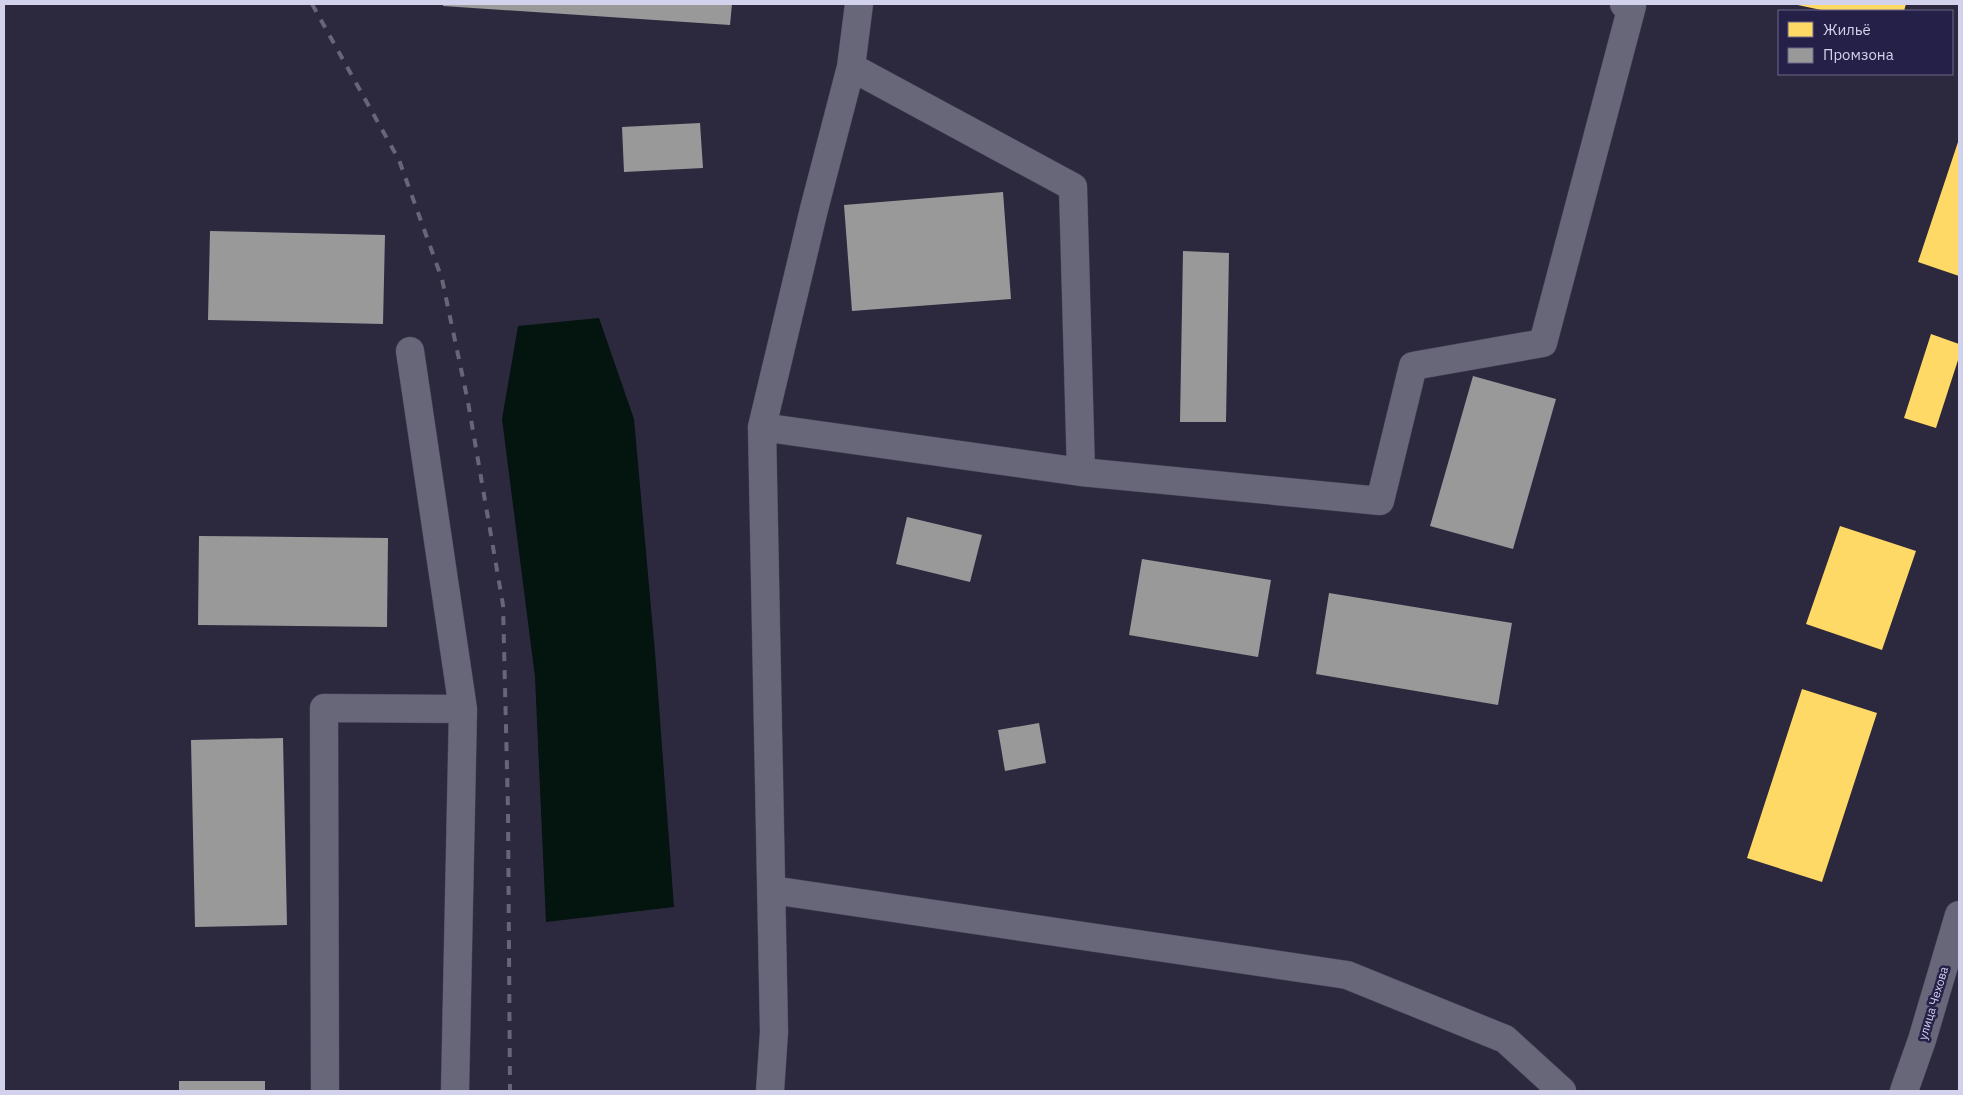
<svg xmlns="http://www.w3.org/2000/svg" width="1963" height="1095" font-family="'IBM Plex Sans',sans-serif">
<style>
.water{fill:#04140e}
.homes{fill:#ffd966}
.industry{fill:#999}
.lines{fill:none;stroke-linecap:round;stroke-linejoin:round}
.minor-casing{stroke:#474558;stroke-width:29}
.minor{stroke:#686679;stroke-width:28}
.rail{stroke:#686577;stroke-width:4;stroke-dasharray:9 9;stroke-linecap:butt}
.labels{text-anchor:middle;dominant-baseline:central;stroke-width:5;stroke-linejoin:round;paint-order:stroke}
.street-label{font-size:12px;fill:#d2d2ec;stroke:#252048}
</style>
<rect width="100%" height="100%" fill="#2c293f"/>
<path class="water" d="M 599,318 L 634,419 L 655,652 L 674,907 L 546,922 L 535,677 L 502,419 L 518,326 Z"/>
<path class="homes" d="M 1793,4 L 1906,4 L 1904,11 L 1826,11 Z
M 1959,139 L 1959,276 L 1918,262 Z
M 1931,334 L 1959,344 L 1959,357 L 1936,428 L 1904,418 Z
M 1840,526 L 1916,551 L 1882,650 L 1806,624 Z
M 1802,689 L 1877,713 L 1822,882 L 1747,858 Z"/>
<path class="industry" d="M 443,4 L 732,4 L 730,25 L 443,6 Z
M 700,123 L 703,168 L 624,172 L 622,127 Z
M 1003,192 L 1011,299 L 852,311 L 844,205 Z
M 210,231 L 385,235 L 383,324 L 208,320 Z
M 1183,251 L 1229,253 L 1226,422 L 1180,422 Z
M 1473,376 L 1556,399 L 1513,549 L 1430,526 Z
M 907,517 L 982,535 L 970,582 L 896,564 Z
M 199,536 L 388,538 L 387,627 L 198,625 Z
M 1142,559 L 1271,580 L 1258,657 L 1129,635 Z
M 1329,593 L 1512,623 L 1498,705 L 1316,674 Z
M 1039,723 L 1046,763 L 1005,771 L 998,730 Z
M 283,738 L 287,925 L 195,927 L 191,740 Z
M 179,1081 L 265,1081 L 265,1091 L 179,1091 Z"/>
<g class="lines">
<defs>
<path id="minor" d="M 859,4 L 851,67 L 1073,187 L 1081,472 L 1380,501 L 1413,366 L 1543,343 L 1632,6 L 1624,4
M 410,351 L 463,709 L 455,1091
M 762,427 L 1081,472
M 772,890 L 1347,975 L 1505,1039 L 1562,1091
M 325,1091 L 324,708 L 463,709
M 770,1091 L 774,1032 L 762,427 L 814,209 L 851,67
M 1904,1091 L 1922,1040 L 1959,915"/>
</defs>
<use href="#minor" class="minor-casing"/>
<use href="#minor" class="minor"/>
<path class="rail" d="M 312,4 L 399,160 L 442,279 L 468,402 L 503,605 L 508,810 L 510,1091"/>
</g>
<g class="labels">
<g class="street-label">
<text transform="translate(1933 1003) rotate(-73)">улица Чехова</text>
</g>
</g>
<rect width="1963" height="1095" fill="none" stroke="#d2d2ec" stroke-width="10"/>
<rect x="1778" y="10" width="175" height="65" fill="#252048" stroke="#6a678a"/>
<rect x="1788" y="22" width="25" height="15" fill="#ffd966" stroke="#6a678a"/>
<text x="1823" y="35" font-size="15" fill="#d2d2ec">Жильё</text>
<rect x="1788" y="48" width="25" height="15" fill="#999999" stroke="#6a678a"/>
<text x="1823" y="60" font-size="15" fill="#d2d2ec">Промзона</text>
</svg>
